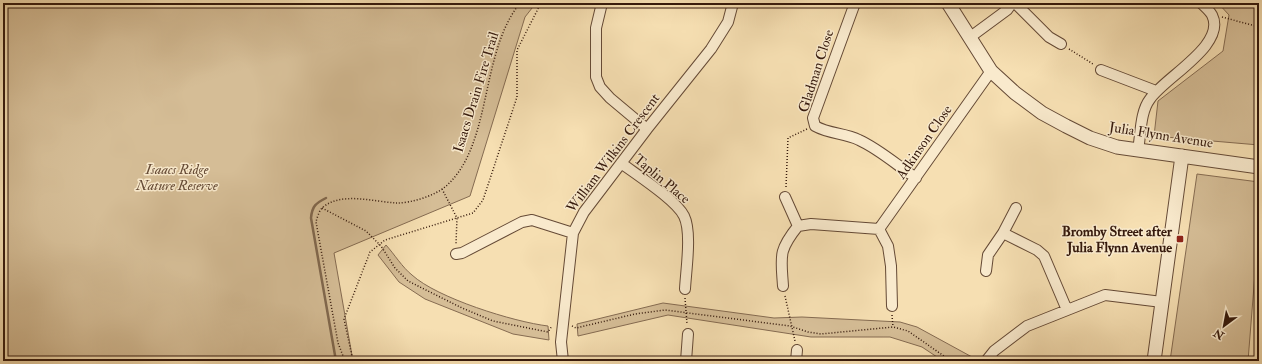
<svg xmlns="http://www.w3.org/2000/svg" width="1262" height="364" font-family="'IM FELL Double Pica',serif">
<style>
.green{fill:#d5bd96;stroke:#856b51}
.lines{fill:none;stroke-linecap:round;stroke-linejoin:round}
.stream{stroke:#81684e;stroke-width:2.5}
.minor-casing{stroke:#654a36;stroke-width:12}
.tertiary-casing{stroke:#654a36;stroke-width:15}
.path{stroke:#35190c;stroke-width:1.5;stroke-dasharray:1 2;stroke-linecap:butt}
.minor{stroke:#f9eacd;stroke-width:10}
.tertiary{stroke:#f9eacd;stroke-width:13}
.poi-dot{fill:#8f2418;stroke:#f9eacd;stroke-width:1.5}
.labels{text-anchor:middle;dominant-baseline:central;stroke-width:3;stroke-linejoin:round;paint-order:stroke}
.street-label{font-size:14px;fill:#35190c;stroke:#f9eacd}
.park-label{font-size:14px;font-style:italic;fill:#654a35;stroke:#f9eacd}
.poi-label{font-size:14px;font-weight:bold;fill:#35190c;stroke:#f9eacd;text-anchor:end}
</style>
<rect width="100%" height="100%" fill="#f6dfb2"/>
<filter id="stains"><feTurbulence type="fractalNoise" baseFrequency=".005" numOctaves="4"/><feColorMatrix values="0 0 0 0 .2 0 0 0 0 .09 0 0 0 0 .02 0 0 0 .5 -.17"/></filter>
<radialGradient id="worn" r=".72"><stop offset=".6" stop-color="#630" stop-opacity="0"/><stop offset="1" stop-color="#630" stop-opacity=".3"/></radialGradient>
<path class="green" d="M 3,3 L 536,3 L 525,17 L 470,196 L 334,253 L 353,361 L 3,361 Z
M 1218,3 L 1259,3 L 1259,145 L 1154,136 L 1158,101 L 1223,51 L 1229,15 Z
M 1197,174 L 1259,182 L 1259,265 L 1255,273 L 1248,361 L 1170,361 Z
M 386,245 C 395,255 402,267 412,275 C 437,298 514,322 548,326 L 549,340 L 513,334 L 425,299 L 399,282 L 378,255 Z
M 663,303 L 774,318 L 802,317 L 900,322 L 917,327 L 972,357 L 969,361 L 943,361 L 922,347 L 890,337 L 811,337 L 668,315 L 578,336 L 577,324 Z"/>
<g class="lines">
<path class="stream" d="M 326,198 C 316,203 312,206 311,218 L 336,361"/>
<defs>
<path id="minor" d="M 602,3 L 596,28 L 596,77 L 600,87 L 610,98 L 647,129
M 855,3 L 813,118 L 815,126 C 829,134 845,133 859,140 C 879,149 898,166 916,178
M 1015,3 L 1049,37 L 1061,44
M 969,38 L 1007,10 L 1012,3
M 1101,70 L 1156,91
M 1138,150 C 1141,134 1140,112 1150,99 C 1165,77 1227,45 1212,15 C 1209,10 1205,7 1201,3
M 621,163 C 637,175 676,200 684,216 C 692,232 686,270 685,289
M 785,197 L 798,226
M 879,229 L 991,71
M 1003,233 L 1037,250 L 1044,256 L 1067,310
M 456,254 L 462,253 L 522,222 L 532,220 L 573,233
M 986,271 L 988,255 L 1003,233 L 1016,208
M 783,286 C 781,256 778,251 798,226 L 811,224 L 879,229 L 888,246 L 891,266 L 892,306
M 563,361 L 561,342 L 573,233 L 584,212 L 647,129 L 711,49 L 728,22 L 733,3
M 686,361 L 688,334
M 796,361 L 797,350
M 986,361 L 994,351 L 1027,326 L 1105,295 L 1162,302"/>
<path id="tertiary" d="M 948,3 L 991,71 L 1015,93 L 1042,113 L 1066,126 L 1090,138 L 1117,147 L 1259,167
M 1154,361 L 1182,156"/>
</defs>
<use href="#minor" class="minor-casing"/>
<use href="#tertiary" class="tertiary-casing"/>
<path class="path" d="M 1222,17 L 1259,27
M 1069,49 L 1093,64
M 786,187 L 788,138 L 807,129
M 442,189 L 457,218 L 456,244
M 322,208 L 366,231 L 381,246 L 395,268 L 408,281 L 462,308 L 493,321 L 548,332 L 552,326
M 785,296 L 795,341
M 685,298 L 687,324
M 892,315 L 893,327
M 572,326 L 576,328 L 635,314 L 665,310 L 790,326 L 808,332 L 821,334 L 893,327 L 908,331 L 951,361
M 345,361 L 338,343 L 316,222 C 317,218 319,211 322,208 C 341,191 374,202 397,203 C 411,203 434,196 445,187 C 493,146 479,54 520,3
M 353,361 L 344,319 L 370,252 L 385,240 L 473,213 L 483,200 L 517,97 L 517,50 L 541,3
M 1257,361 L 1259,338"/>
<use href="#minor" class="minor"/>
<use href="#tertiary" class="tertiary"/>
</g>
<rect class="poi-dot" x="1176" y="235" width="8" height="8" rx="2"/>
<g class="labels">
<g class="street-label">
<text transform="translate(816 71) rotate(-72)">Gladman Close</text>
<text transform="translate(476 92) rotate(-73)">Isaacs Drain Fire Trail</text>
<text transform="translate(1161 135) rotate(9)">Julia Flynn Avenue</text>
<text transform="translate(924 142) rotate(-55)">Adkinson Close</text>
<text transform="translate(613 153) rotate(-53)">William Wilkins Crescent</text>
<text transform="translate(662 179) rotate(40)">Taplin Place</text>
</g>
<g class="park-label">
<text x="177" y="169">Isaacs Ridge<tspan x="177" dy="16">Nature Reserve</tspan></text>
</g>
<g class="poi-label">
<text x="1172" y="231">Bromby Street after<tspan x="1172" dy="16">Julia Flynn Avenue</tspan></text>
</g>
</g>
<rect width="1262" height="364" fill="none" stroke="#f6dfb2" stroke-width="16"/>
<rect x="4" y="4" width="1254" height="356" fill="none" stroke="#35190c" stroke-width="2"/>
<rect x="8" y="8" width="1246" height="348" fill="none" stroke="#35190c"/>
<g transform="translate(1224 326) rotate(212)" stroke="#f9eacd" stroke-width="3" paint-order="stroke">
<path d="M0-3L7 15L0 10L-7 15Z" fill="#35190c"/>
<text y="-6" font-size="11" font-weight="bold" text-anchor="middle" fill="#35190c">N</text>
</g>
<rect width="100%" height="100%" filter="url(#stains)"/>
<rect width="100%" height="100%" fill="url(#worn)"/>
</svg>
